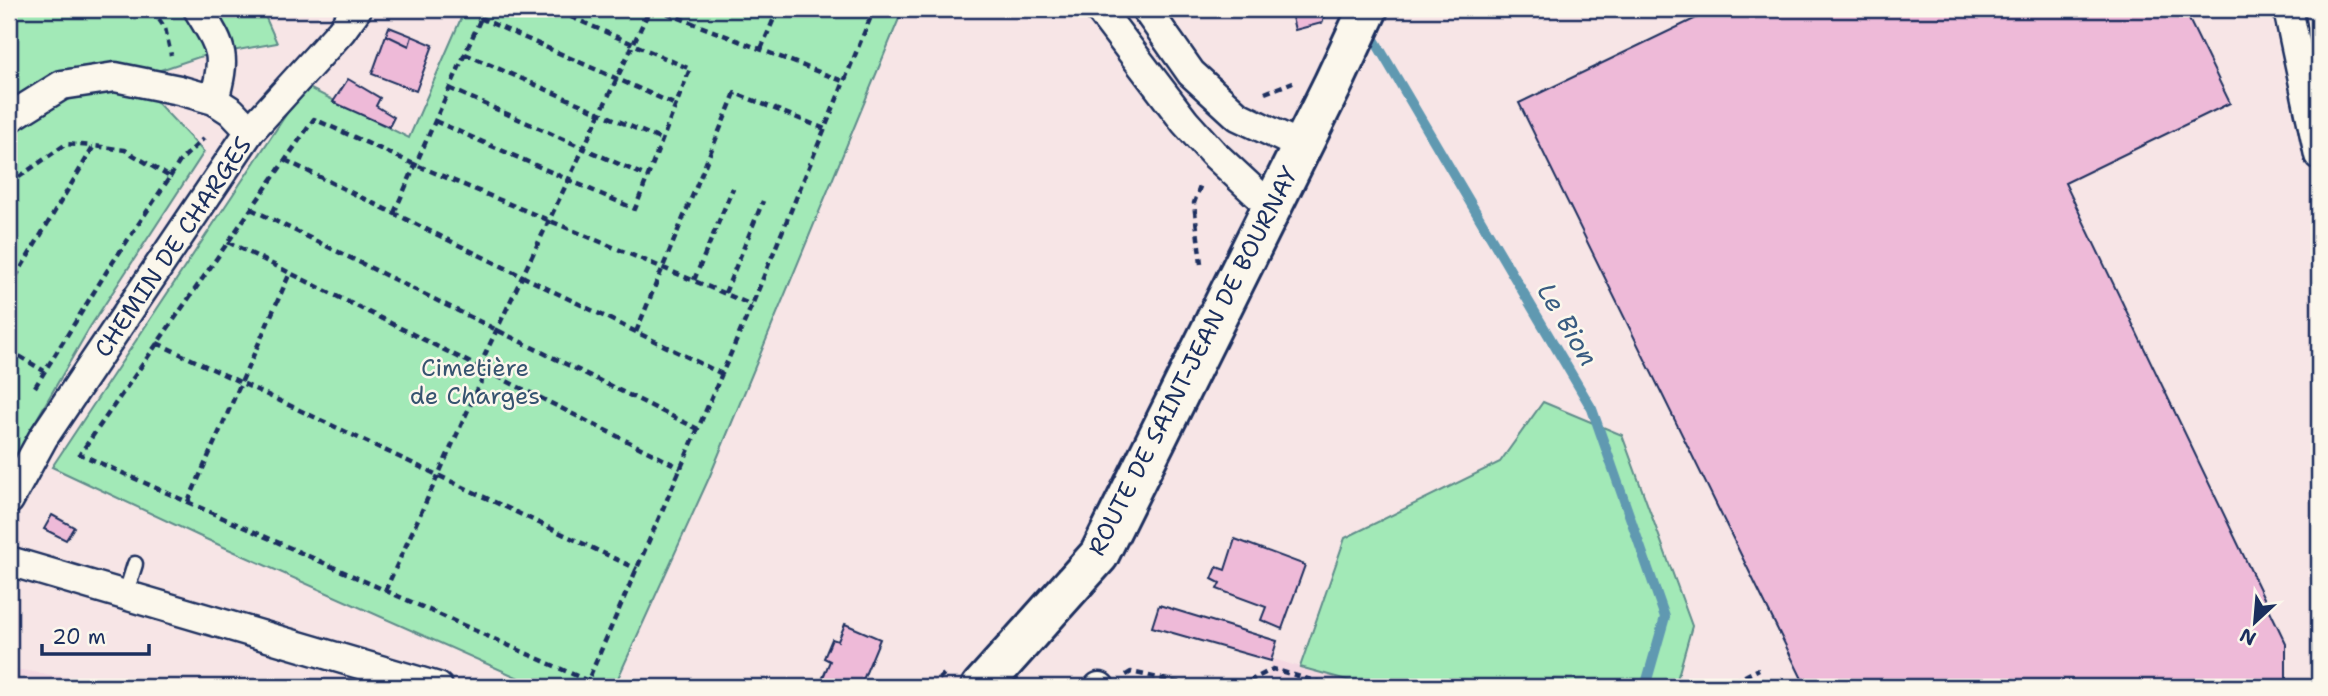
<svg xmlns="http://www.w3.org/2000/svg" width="2328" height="696" font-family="'Shantell Sans',sans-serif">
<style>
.built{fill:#f4d8e2}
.green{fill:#a2e9b7;stroke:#5e8c8a;stroke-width:2}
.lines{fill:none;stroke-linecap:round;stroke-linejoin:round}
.stream{stroke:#6199b1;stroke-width:10}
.building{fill:#eebad8;stroke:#1b2f5e;stroke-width:2}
.lane-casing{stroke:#1b2f5e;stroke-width:19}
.street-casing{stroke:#1b2f5e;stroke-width:33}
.secondary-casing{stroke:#1b2f5e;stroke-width:44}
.path{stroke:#1b2f5e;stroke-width:4.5;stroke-dasharray:7 5;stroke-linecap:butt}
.lane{stroke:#fbf7ec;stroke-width:14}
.street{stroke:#fbf7ec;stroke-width:28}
.secondary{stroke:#fbf7ec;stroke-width:38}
.labels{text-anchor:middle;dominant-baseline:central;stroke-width:5;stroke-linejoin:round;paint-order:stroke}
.street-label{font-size:24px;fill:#1b2f5e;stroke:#fbf7ec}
.park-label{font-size:24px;fill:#365470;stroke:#fbf7ec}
.water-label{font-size:26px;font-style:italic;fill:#385b81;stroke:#fbf7ec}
</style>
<rect width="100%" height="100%" fill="#f7e5e6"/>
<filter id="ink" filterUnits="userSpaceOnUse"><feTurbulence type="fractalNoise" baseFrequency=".0143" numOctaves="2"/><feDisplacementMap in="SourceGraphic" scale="14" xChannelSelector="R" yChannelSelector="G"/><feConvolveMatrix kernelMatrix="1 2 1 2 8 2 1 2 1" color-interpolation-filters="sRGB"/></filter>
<g filter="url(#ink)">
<path class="built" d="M 1273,659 L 1300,667 L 1372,687 L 1264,687 Z
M 9,668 L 126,687 L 127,687 L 9,687 Z"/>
<path class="green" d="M 9,9 L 262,9 L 277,43 L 199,57 L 113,86 L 154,99 L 204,152 L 90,327 L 9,467 Z
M 465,9 L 903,9 L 709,478 L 614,687 L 539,687 L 199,536 L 52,467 L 305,86 L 409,138 Z
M 1543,402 L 1622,435 L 1692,626 L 1675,687 L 1372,687 L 1300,667 L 1345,538 L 1500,462 Z"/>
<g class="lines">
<path class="stream" d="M 1368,29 L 1592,409 L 1665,617 L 1645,687"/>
</g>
<path class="building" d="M 1290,9 L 1328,9 L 1322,23 L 1295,30 Z
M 1715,9 L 2184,9 L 2230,103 L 2065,183 L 2286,644 L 2286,687 L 1806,687 L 1519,103 Z
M 389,27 L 412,36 L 409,46 L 386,35 Z
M 386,35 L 409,46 L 412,36 L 433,45 L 416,91 L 372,74 Z
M 348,79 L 380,98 L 376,106 L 394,117 L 389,127 L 333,102 Z
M 52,515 L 74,527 L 66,540 L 44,529 Z
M 1235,539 L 1305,565 L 1282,629 L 1261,620 L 1266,607 L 1217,589 L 1220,583 L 1212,579 L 1217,567 L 1225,570 Z
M 1159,605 L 1277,641 L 1271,661 L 1152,627 Z
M 845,624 L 880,639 L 860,687 L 819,687 L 830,661 L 824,658 L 832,639 L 838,641 Z"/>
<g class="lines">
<defs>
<path id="lane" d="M 125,596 L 135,564"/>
<path id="street" d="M 198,9 C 222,49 227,53 214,100
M 1099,9 L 1185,122 L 1213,153 L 1271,207
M 1146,9 L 1191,73 L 1238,116 L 1301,146
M 2288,9 L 2319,155
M 9,118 L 62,85 L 115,77 L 179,90 L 214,100 L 231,111 L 250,131
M 9,500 L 43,438 L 250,131 L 341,31 L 357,9
M 9,561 L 438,687
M 1099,687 L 1100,687"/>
<path id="secondary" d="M 981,687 L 1099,555 L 1333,84 L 1368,9"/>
</defs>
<use href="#lane" class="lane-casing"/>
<use href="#street" class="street-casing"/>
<use href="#secondary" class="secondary-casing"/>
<path class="path" d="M 152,9 L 165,28 L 171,55
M 656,9 L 845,82
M 480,18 L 676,105
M 761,49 L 778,9
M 465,54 L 662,140
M 449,88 L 648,177
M 1265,93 L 1293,82
M 435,121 L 635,209 L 690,69 L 553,9
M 285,160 L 722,374
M 170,177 L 180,161 L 204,138
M 9,184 L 66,144 L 93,146
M 251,209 L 698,429
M 394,213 L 485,9
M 228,242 L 681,468
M 1201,264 L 1194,203 L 1201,184
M 694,280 L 733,188
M 9,288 L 94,146 L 125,150 L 170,177 L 107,271 L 35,387
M 725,293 L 763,201
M 9,302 L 16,320 L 9,334
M 636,332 L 735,93 L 825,129
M 157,343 L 637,569
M 9,350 L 44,371
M 479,367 L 650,9
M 188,502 L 290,273
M 385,591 L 486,371
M 1126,675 L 1131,672 L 1200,687
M 588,681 L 80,454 L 314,119 L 416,165 L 752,305
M 585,687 L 752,305 L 874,9
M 930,687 L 945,673
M 1238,687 L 1273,669 L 1336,687
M 1723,687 L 1759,669"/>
<use href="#lane" class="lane"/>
<use href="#street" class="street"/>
<use href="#secondary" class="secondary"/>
</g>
</g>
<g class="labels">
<g class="street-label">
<text transform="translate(173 247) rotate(-56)">CHEMIN DE CHARGES</text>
<text transform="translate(1193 361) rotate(-63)">ROUTE DE SAINT-JEAN DE BOURNAY</text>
</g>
<g class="park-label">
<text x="475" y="368">Cimetière<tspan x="475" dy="28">de Charges</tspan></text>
</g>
<g class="water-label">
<text transform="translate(1568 324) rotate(59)">Le Bion</text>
</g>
</g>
<rect width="2328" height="696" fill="none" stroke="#fbf7ec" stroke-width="35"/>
<rect x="18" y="18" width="2293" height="661" fill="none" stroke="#1b2f5e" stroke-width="2.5" filter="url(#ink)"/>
<g transform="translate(2255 622) rotate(206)" stroke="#fbf7ec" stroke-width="5" paint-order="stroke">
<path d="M0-5L12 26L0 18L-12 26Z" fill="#1b2f5e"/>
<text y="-10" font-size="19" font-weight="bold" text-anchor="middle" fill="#1b2f5e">N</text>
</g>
<path d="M42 644v10h107v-10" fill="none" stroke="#1b2f5e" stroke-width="3.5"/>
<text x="52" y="644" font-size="21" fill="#1b2f5e" stroke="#fbf7ec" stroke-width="5" paint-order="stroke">20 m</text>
</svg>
